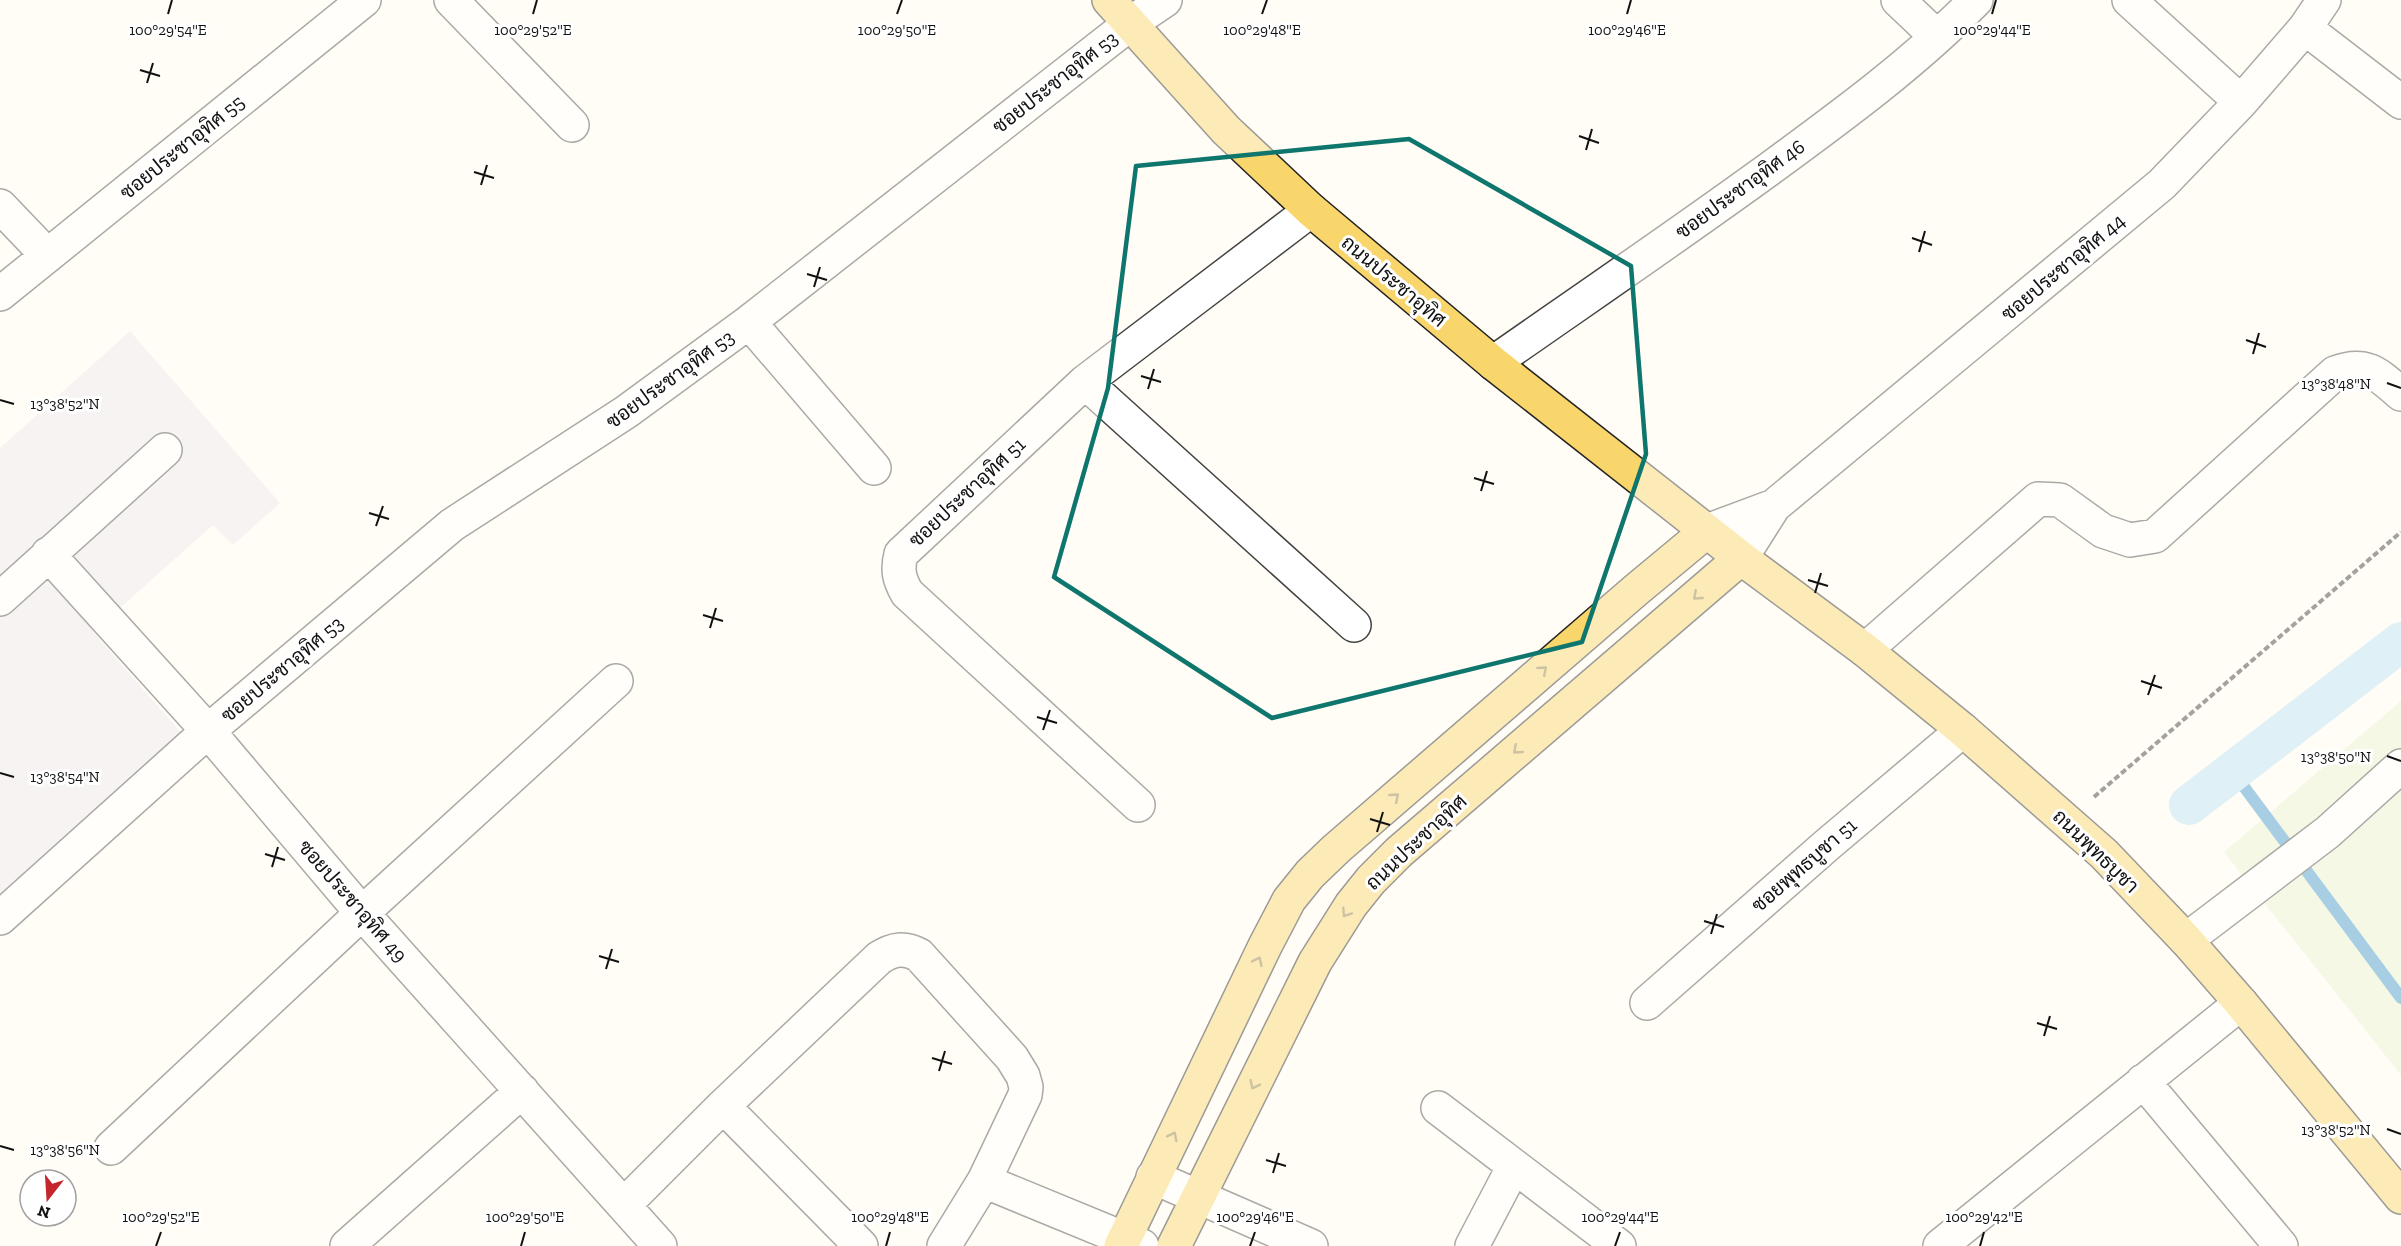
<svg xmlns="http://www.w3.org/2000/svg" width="2401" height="1246" font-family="'Zilla Slab',Sarabun,serif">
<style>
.industrial{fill:#eee6ef}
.pitch{fill:#e6f2cf}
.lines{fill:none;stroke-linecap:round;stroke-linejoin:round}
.stream{stroke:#3f96cf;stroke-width:12}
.canal{stroke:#b9e0f7;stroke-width:40}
.minor-casing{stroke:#444;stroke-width:36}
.major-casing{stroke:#222;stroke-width:36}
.path{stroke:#333;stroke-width:4;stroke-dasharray:6 3;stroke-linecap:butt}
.minor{stroke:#fff;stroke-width:33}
.major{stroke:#f9d66b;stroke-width:33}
.oneway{stroke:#917d42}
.marked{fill:none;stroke:#0f766e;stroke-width:4.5;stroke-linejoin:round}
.ticks{fill:none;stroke:#111;stroke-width:2}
.labels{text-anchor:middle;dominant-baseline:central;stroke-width:6;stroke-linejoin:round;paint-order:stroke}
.street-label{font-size:20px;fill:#111;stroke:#fff}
.ticks-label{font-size:15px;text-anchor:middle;fill:#111;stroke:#fff;stroke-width:6;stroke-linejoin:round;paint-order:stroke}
</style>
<rect width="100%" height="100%" fill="#fffdf5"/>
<path class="industrial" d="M 130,331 L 280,503 L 233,545 L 213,525 L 93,632 L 185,737 L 0,904 L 0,448 Z"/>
<path class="pitch" d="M 2401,701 L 2401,1075 L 2224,852 Z"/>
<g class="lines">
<path class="stream" d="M 2233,772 L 2401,998"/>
<path class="canal" d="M 2189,805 L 2401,642"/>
<defs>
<path id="minor" d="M 451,0 L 572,125
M 1898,0 L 1937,37
M 2129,0 L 2241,102
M 2305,28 L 2401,102
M 0,206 L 47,255
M 0,294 L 364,0
M 749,322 L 874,468
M 1493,363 C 1586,298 1680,234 1772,167 C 1843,115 1914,63 1976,0
M 1085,382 L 1354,625
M 1707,531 L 1774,506
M 48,554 L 208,731 L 362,913 L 660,1246
M 1741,558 L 1774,506 L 2162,184 L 2241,102 L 2305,28 L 2324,0
M 0,599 L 165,450
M 1865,650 L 2038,499 L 2060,500 L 2103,531 L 2130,540 L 2155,536 L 2335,373 C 2366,361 2378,374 2401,394
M 1138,805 L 907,593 C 899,579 897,570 901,554 L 1085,382 L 1311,210
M 0,918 L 208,731 L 452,525 L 626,412 L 749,322 L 1131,23 L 1165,0
M 2186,940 L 2328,832 L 2401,766
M 1647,1003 L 1827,845 L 1963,730
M 2143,1081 L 2281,1246
M 723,1106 L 861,1246
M 1438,1108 L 1619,1246
M 111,1148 L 362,913 L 616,681
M 1153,1177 L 1311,1246
M 984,1181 L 1142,1246
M 624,1205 L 723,1106 L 879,958 C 893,949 904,947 919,955 L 1012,1058 L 1023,1076 L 1026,1087 L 1025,1095 L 984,1181 L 944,1246
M 347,1246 L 522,1091
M 1472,1246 L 1514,1166
M 1940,1246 L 2241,1003"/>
<path id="major" d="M 1109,0 L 1226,130 L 1311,210 L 1493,363 L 1741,558 L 1865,650 L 1963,730 L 2104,854 L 2186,940 L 2241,1003 L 2401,1197
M 1121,1246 L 1265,946 L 1289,900 L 1310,874 L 1336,849 L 1636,590 L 1707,531
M 1174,1246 L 1315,962 L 1351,905 L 1371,880 L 1399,852 L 1741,558"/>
</defs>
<use href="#minor" class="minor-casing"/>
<use href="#major" class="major-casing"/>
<path class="path" d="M 2094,797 L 2401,532"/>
<use href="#minor" class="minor"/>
<use href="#major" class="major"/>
</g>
<defs><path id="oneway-chevron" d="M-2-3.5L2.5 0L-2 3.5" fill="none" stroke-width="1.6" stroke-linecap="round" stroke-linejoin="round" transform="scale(1.5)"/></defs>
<g class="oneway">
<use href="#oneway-chevron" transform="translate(1697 596) rotate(139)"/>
<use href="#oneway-chevron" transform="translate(1543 670) rotate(-41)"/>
<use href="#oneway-chevron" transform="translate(1517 750) rotate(139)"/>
<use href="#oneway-chevron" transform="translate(1395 797) rotate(-41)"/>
<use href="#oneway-chevron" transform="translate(1346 913) rotate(124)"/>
<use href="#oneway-chevron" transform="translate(1258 961) rotate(-64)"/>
<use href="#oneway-chevron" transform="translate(1254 1085) rotate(116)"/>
<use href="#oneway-chevron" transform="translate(1173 1136) rotate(-64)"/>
</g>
<path d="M0 0H2401V1246H0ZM 1409,139 L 1631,266 L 1646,454 L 1582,642 L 1272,718 L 1054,577 L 1108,388 L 1136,166 Z" fill="#fffdf5" fill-opacity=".55" fill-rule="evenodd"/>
<path class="marked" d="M 1409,139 L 1631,266 L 1646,454 L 1582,642 L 1272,718 L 1054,577 L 1108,388 L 1136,166 Z"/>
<path class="ticks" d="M 168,14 L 172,0M 533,14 L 537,0M 897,14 L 902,0M 1262,14 L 1267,0M 1627,14 L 1631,0M 1992,14 L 1996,0M 140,70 L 160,76M 147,83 L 153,63M 1579,136 L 1599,143M 1586,150 L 1592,129M 474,172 L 494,178M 481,185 L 487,165M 1912,238 L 1932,245M 1919,252 L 1925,231M 807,274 L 827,280M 814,287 L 820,267M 2246,340 L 2266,347M 2253,354 L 2259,333M 1141,376 L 1161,382M 2387,383 L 2401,388M 1148,389 L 1154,369M 0,400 L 14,404M 1474,478 L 1494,484M 1481,491 L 1487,471M 369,513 L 389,519M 376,526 L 383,506M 1808,580 L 1828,586M 1815,593 L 1821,573M 703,615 L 723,621M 710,628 L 716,608M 2141,681 L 2162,688M 2148,695 L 2155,675M 1037,717 L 1057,723M 1043,730 L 1050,710M 2387,756 L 2401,761M 0,773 L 14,777M 1370,819 L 1390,825M 1377,832 L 1383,812M 265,854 L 285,860M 272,867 L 278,847M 1704,921 L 1724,927M 1711,934 L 1717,914M 599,956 L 619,962M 606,969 L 612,949M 2037,1023 L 2057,1029M 2044,1036 L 2050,1016M 932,1058 L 952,1064M 939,1071 L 945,1051M 2387,1129 L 2401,1134M 0,1146 L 14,1150M 1266,1160 L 1286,1166M 1273,1173 L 1279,1153M 156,1246 L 161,1232M 521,1246 L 525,1232M 886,1246 L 890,1232M 1250,1246 L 1255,1232M 1615,1246 L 1620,1232M 1980,1246 L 1984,1232"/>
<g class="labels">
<g class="street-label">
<text transform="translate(1055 82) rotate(-38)">ซอยประชาอุทิศ 53</text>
<text transform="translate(182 147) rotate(-39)">ซอยประชาอุทิศ 55</text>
<text transform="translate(1740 189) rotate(-36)">ซอยประชาอุทิศ 46</text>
<text transform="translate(2063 267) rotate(-40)">ซอยประชาอุทิศ 44</text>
<text transform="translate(1394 281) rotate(40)">ถนนประชาอุทิศ</text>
<text transform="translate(670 379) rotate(-36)">ซอยประชาอุทิศ 53</text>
<text transform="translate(967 492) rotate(-43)">ซอยประชาอุทิศ 51</text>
<text transform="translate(282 669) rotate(-40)">ซอยประชาอุทิศ 53</text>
<text transform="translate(1416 842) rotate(-43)">ถนนประชาอุทิศ</text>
<text transform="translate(2096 851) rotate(44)">ถนนพุทธบูชา</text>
<text transform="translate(1804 865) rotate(-41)">ซอยพุทธบูชา 51</text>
<text transform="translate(353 901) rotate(49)">ซอยประชาอุทิศ 49</text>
</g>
</g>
<g class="ticks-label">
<text x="168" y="35">100°29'54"E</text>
<text x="533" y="35">100°29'52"E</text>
<text x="897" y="35">100°29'50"E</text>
<text x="1262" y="35">100°29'48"E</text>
<text x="1627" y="35">100°29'46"E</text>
<text x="1992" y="35">100°29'44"E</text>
<text x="2336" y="389">13°38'48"N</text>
<text x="65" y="409">13°38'52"N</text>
<text x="2336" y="762">13°38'50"N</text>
<text x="65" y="782">13°38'54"N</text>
<text x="2336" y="1135">13°38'52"N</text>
<text x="65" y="1155">13°38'56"N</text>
<text x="161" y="1222">100°29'52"E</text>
<text x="525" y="1222">100°29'50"E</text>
<text x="890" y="1222">100°29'48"E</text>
<text x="1255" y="1222">100°29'46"E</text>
<text x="1620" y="1222">100°29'44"E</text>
<text x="1984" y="1222">100°29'42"E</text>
</g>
<g transform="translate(48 1198) rotate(197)"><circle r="28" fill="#ffffff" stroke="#a0a0a0" stroke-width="1.5"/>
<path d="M0-4.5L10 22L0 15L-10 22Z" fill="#c4262e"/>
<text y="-9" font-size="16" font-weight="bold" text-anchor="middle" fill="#111111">N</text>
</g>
</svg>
